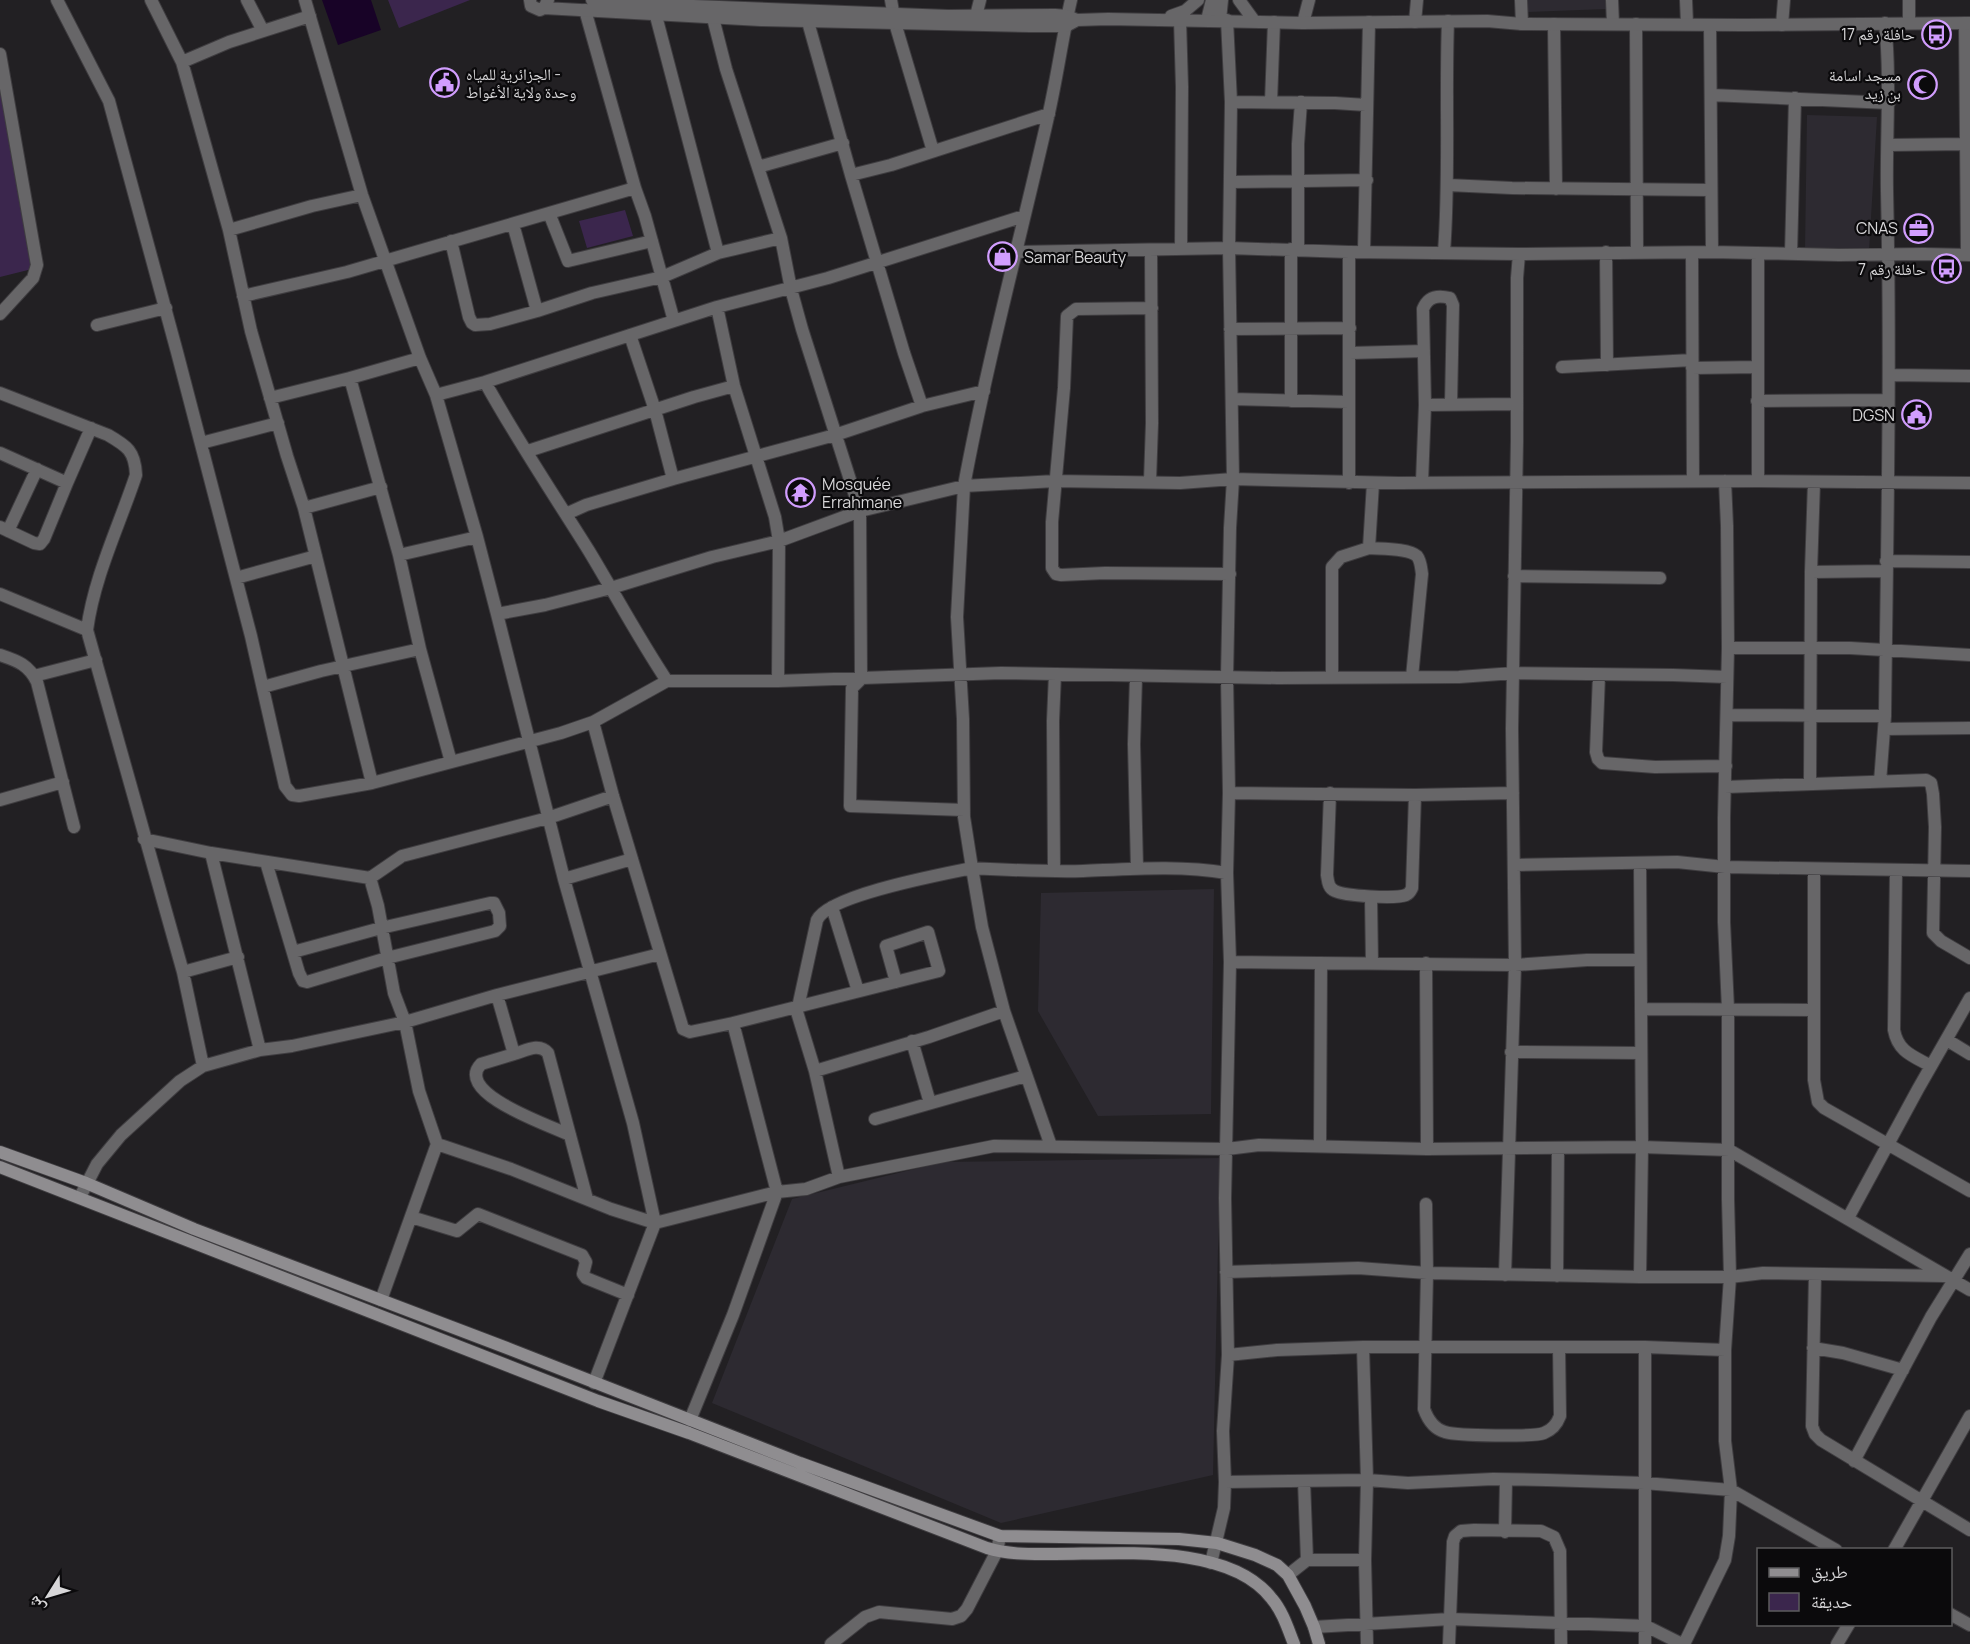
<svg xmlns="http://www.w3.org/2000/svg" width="1970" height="1644" font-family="Manrope,'Noto Naskh Arabic',sans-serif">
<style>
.built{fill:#2d2a31}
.green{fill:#3b264d}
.water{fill:#180327}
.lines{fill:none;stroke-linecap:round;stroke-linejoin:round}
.minor-casing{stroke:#3f3d40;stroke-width:14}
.tertiary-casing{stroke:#3f3d40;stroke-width:14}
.secondary-casing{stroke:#3f3d40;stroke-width:14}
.minor{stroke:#676668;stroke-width:12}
.tertiary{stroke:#676668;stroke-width:12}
.secondary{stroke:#8f8d90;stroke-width:12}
.labels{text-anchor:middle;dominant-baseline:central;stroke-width:4.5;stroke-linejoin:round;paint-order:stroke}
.poi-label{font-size:16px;fill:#d7d6d8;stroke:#0b0a0c;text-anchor:end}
</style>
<rect width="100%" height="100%" fill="#222023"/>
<path class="built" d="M 1528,0 L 1606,0 L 1606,9 L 1528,12 Z
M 1807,115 L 1877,117 L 1869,251 L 1805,249 Z
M 1214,889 L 1211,1114 L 1098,1116 L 1038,1011 L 1041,893 Z
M 1220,1158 L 1213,1475 L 1001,1523 L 712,1403 L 792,1199 L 943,1162 Z"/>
<path class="green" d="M 388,0 L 470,0 L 399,28 Z
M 0,72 L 32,269 L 0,277 Z
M 625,210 L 633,236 L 587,248 L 579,221 Z"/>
<path class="water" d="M 322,0 L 371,0 L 381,30 L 338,45 Z"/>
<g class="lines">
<defs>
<path id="minor" d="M 57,0 L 109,101 L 177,352 L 251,636 L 285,786 L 292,795 L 299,796 L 372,783 L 561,733 L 593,722 L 667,681
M 151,0 L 182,62 L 229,230 L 251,331 L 287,456 L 304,508 L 372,783
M 247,0 L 263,31
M 305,0 L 362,195 L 420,358 L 436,395 L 477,537 L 497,614 L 545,605 L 611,588 L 712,557 L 779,541 L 860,511 L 964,486 L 957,617 L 963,719 L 964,817 L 972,868 C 1009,870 1046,872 1083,871 C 1131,869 1179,865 1227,873
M 891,0 L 895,23 L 933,151
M 1071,0 C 1062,39 1057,78 1048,117 C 1020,240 987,362 964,486 L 1055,481 L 1180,483 L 1233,479 L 1399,483 L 1758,481 L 1970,483
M 1521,0 L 1522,24
M 1612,0 L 1613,24
M 1686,0 L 1687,24
M 712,8 L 713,18 L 726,69 L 781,238 L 791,289 L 802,329 L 860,511 L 861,679 L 852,688 L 850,806 L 964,810
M 585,10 L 635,188
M 656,16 L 718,253
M 976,16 L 980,0
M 1180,20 L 1182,87 L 1181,248
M 1207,20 L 1212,0
M 1220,20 L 1222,0
M 808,22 L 851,175 L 891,165 L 1049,114
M 1415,22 L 1417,0
M 1303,23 L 1309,0
M 1909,23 L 1909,0
M 1965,23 L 1967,255
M 1554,24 L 1556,189
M 1636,24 L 1637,252
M 1710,25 L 1712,252
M 1782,25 L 1784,0
M 0,54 L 37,265 L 33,278 L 0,314
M 182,62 L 229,42 L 310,16
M 1711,95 L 1889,103
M 1231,102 L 1335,103 L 1366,105
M 1271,102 L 1274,22
M 1888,145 L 1965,144
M 758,167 L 843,143
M 851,175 L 904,353 L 922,406
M 1231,182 L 1367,180
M 1448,185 L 1512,188 L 1710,190
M 549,213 L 568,261 L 652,241
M 513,224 L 537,311
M 229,230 L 312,206 L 362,195
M 451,241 L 469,317 L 472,323 L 475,325 L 490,324 L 537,311 L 592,293 L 662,277 L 718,253 L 781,238
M 1298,249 L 1298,144 L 1301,102
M 1364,251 L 1369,22
M 1015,252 L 1229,248 L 1349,252 L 1519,254 L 1712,252 L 1839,255 L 1924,254 L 1970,255
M 1444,252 C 1450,175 1445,98 1448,21
M 1606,252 L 1607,365
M 1692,253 L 1693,481
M 1791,254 L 1795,98
M 243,296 L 347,272 L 635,188 L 645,216 L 674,321
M 717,307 L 734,386 L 775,517 L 779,541 L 778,681
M 1152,308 L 1076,309 L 1067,316 L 1064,388 L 1052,522 L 1052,568 L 1056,574 L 1061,575 L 1105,573 L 1230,574
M 97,325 L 166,308
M 1230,329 L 1350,328
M 1350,353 L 1424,351
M 1562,367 L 1692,360
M 1692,368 L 1757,367
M 1889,375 L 1970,376
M 350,378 L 420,358
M 485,382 C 517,440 554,495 589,551 C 615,594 639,639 667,681 L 778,681 L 1001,673 L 1277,678 L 1459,677 L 1514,673 L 1673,675 L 1727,677
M 0,393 L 108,435 C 127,446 135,451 136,475 C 119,526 94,577 87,630 L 183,972 L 203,1066
M 436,395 L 485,382 L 717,307 L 828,278 L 1024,216
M 270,398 L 350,378 L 399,555 L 420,649
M 1232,399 L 1349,402
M 1291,401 L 1291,249
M 1757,401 L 1888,400
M 1425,405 L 1516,404
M 201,443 L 278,423
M 528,451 L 694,397 L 734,386
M 0,453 L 67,483 L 44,539 L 40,544 L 34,543 L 0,527
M 673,479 L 835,435 L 922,406 L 984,391
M 1150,481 L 1152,423 L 1151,250
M 1758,481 L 1758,253
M 1422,482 L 1425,405 L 1423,309 C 1428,296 1438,295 1450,298 L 1453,305 L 1451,404
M 67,483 L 91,428
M 1349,483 L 1349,252
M 304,508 L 381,487
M 566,514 L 586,505 L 673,479 L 655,410 L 630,335
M 8,531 L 37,469
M 1369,548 C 1380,549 1409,548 1417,556 C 1421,561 1421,568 1422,574 L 1412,677
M 399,555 L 477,537
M 1886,561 L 1970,562
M 1811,572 L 1886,571
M 1514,576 L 1660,578
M 236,578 L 316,556
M 0,594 L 87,630
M 497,614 L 564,879 L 633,1123 L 655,1223 L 594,1383
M 1728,648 L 1850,648 L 1970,655
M 0,655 C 18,661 29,665 37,682 L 74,827
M 1599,675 L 1596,752 L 1598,759 L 1602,763 L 1655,767 L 1726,766
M 34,676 L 96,660
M 1136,677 L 1134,744 L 1137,868
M 1332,677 L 1332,567 L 1341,557 L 1369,548 L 1373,483
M 263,687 L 321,671 L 420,649 L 451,762
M 1727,715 L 1885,716
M 593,722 L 613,796 L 683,1029 L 690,1032 L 733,1023 L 939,971 L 928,932 L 886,946 L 896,982
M 1884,729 L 1970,728
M 1880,782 L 1885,716 C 1887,541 1891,366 1887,191 C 1886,134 1891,79 1885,23
M 1810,784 L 1811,572 L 1814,482
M 1725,787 L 1926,780 L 1931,783 L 1933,794 L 1935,827 L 1933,933 L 1941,941 L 1970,958
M 1229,793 L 1415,795 L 1513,793
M 1330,793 L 1327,875 C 1328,881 1328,888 1335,891 C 1345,896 1395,899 1406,895 C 1410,893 1410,892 1412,888 L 1415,795
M 0,800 L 63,782
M 144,839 L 211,853 L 370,878 L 378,906 L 394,993 L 405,1022 L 419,1091 L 437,1144 L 511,1169 L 611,1209 L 655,1223 L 777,1192 L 733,1023
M 211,853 L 260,1050
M 266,862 L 299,973 L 303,981 L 307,982 L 387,958 L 495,931 L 500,926 L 499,913 L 494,903 L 490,903 L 381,928 L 293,952
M 1515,865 L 1677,862 L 1725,867 L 1970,871
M 1054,869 L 1053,721 L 1055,674
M 1814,869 L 1814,1080 L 1818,1102 L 1824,1108 L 1970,1191
M 1896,871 L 1894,1030 C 1898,1052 1913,1056 1931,1066
M 370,878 L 402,856 L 548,818 L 613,796
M 564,879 L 632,859
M 1371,897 L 1372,964
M 832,907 L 858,991
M 1230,962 L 1515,965 L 1587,960 L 1639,960
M 1426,963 L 1427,1149
M 183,972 L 238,957
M 497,995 L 514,1054 C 525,1051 539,1042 548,1053 L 587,1199
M 1641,1009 L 1814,1010
M 1004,1011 L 1051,1146
M 1947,1040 L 1970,1054
M 912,1041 L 930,1103
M 1511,1052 L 1640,1053
M 514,1054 L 481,1064 C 453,1093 551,1126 570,1135
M 815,1071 L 929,1037 L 1004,1011 L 982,927 L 972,868 C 943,874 828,895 817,920 L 797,1012 L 815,1071 L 839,1177
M 875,1119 L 1026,1076
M 1320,1146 L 1321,963
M 80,1197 L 97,1164 L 121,1135 L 180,1081 L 203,1066 L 260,1050 L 292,1046 L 405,1022 L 497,995 L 660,954
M 1426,1204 L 1427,1273 L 1424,1409 C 1428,1420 1434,1429 1445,1432 C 1458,1436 1533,1437 1544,1433 C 1552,1430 1557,1424 1560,1416 L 1559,1347
M 411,1217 L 457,1231 L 478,1214 L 582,1255 L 586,1262 L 583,1274 L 586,1278 L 628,1295
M 1848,1218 L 1918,1089 L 1970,998
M 1226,1272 L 1358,1268 L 1427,1273 L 1640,1277 L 1730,1277 L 1763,1273 L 1944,1276
M 1815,1274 L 1812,1426 L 1815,1434 L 1821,1440 L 1970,1530
M 1505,1275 L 1515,965 L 1512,729 L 1517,440 L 1517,278 L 1519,254
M 1557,1276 L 1558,1149
M 1640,1277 L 1642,1147 L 1640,864
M 381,1300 L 437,1144
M 1363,1347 L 1367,1480 L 1365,1560 L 1367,1644
M 1645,1347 L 1725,1350
M 1813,1348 L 1843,1353 L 1903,1370
M 1228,1355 L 1277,1350 L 1363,1347 L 1645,1347 L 1645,1644
M 690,1420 L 733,1315 L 777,1192 L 806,1189 L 839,1177 L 994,1146 L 1227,1149 L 1259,1145 L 1427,1149 L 1642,1147 L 1729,1150 L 1970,1290
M 1854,1461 L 1931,1317 L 1970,1254
M 1304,1481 L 1307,1560
M 1225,1482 L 1367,1480 L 1408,1483 L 1493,1479 L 1547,1480 L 1644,1483 L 1731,1490 L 1836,1550
M 1505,1532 L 1506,1480
M 1894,1550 L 1970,1416
M 1211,1563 L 1224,1508 L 1225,1482 L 1223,1431 L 1228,1355 L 1225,1198 L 1230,962 L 1227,873 L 1229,793 L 1227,677 L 1230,528 L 1233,479 L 1229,248 L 1231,102 L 1227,20
M 1288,1575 L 1307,1560 L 1365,1560
M 1950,1614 L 1970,1625
M 1314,1627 L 1450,1619 L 1646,1626 L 1682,1644
M 831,1644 L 865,1617 L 879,1612 L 952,1619 L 961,1616 L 967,1609 L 997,1551 L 1000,1536
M 1449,1644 L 1453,1542 L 1455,1536 L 1461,1531 L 1474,1530 L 1541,1531 L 1554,1537 L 1560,1551 L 1561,1644
M 1684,1644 L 1725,1560 L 1729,1536 L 1731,1490 L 1725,1441 L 1725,1350 L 1730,1277 L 1728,1199 L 1728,1009 L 1724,922 L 1724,818 L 1728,648 L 1727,526 L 1725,481
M 1837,1644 L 1849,1624"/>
<path id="tertiary" d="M 530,0 L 531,6 L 540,10 L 544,8 L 548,0
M 592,0 L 668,5 L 948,16 L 1055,15 L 1067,16 L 1077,20
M 1239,0 L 1255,22
M 544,8 L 761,20 L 1030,26 L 1066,26 L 1077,20 L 1108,19 L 1303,23 L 1487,21 L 1522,24 L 1745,25 L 1970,23
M 1171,16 L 1185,11 L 1198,0"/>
<path id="secondary" d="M 0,1152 L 86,1183 L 194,1229 L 512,1350 L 800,1463 L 1000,1536 L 1179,1539 L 1217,1543 L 1255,1555 L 1277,1565 L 1288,1575 L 1305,1606 L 1314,1627 L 1319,1644
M 0,1167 L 598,1401 L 689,1433 L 987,1548 C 1009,1555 1033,1554 1055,1554 C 1118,1554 1230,1543 1272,1599 C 1283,1612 1288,1629 1294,1644"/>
</defs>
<use href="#minor" class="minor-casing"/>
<use href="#tertiary" class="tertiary-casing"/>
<use href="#secondary" class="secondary-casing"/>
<use href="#minor" class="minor"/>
<use href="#tertiary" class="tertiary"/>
<use href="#secondary" class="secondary"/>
</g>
<defs>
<symbol id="bus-ring" viewBox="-11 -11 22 22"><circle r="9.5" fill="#0b0a0c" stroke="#d19dfe" stroke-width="1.5"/><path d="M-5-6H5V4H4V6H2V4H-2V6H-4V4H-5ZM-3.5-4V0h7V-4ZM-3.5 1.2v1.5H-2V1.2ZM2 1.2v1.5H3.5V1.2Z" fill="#d19dfe"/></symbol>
<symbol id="civic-ring" viewBox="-11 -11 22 22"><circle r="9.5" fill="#0b0a0c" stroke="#d19dfe" stroke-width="1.5"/><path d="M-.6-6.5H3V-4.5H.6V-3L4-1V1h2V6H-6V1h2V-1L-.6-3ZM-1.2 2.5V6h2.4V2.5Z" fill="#d19dfe"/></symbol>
<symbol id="mosque-ring" viewBox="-11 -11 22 22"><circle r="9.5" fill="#0b0a0c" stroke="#d19dfe" stroke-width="1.5"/><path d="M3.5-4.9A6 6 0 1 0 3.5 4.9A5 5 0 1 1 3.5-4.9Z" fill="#d19dfe"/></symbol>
<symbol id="office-ring" viewBox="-11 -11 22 22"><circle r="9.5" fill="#0b0a0c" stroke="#d19dfe" stroke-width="1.5"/><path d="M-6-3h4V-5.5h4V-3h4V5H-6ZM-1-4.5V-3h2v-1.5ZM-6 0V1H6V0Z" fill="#d19dfe"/></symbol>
<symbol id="shop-ring" viewBox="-11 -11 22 22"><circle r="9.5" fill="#0b0a0c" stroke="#d19dfe" stroke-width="1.5"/><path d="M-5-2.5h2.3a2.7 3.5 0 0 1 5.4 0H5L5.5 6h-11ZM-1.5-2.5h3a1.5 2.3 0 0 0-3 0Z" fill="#d19dfe"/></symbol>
<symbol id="temple-ring" viewBox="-11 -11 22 22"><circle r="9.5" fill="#0b0a0c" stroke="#d19dfe" stroke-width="1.5"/><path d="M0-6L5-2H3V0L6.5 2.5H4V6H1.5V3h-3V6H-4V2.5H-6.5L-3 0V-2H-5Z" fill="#d19dfe"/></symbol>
</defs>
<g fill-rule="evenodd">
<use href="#bus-ring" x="1920" y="18" width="33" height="33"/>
<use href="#civic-ring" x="428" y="66" width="33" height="33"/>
<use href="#mosque-ring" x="1906" y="68" width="33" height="33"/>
<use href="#office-ring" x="1902" y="212" width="33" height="33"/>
<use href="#shop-ring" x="986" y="240" width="33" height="33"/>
<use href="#bus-ring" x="1930" y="252" width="33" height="33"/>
<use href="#civic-ring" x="1900" y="398" width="33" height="33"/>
<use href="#temple-ring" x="784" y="476" width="33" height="33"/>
</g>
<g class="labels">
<g class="poi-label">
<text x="1915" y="34">حافلة رقم 17</text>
<text x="466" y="74" text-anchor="start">الجزائرية للمياه -<tspan x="466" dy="18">وحدة ولاية الأغواط</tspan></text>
<text x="1901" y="75">مسجد اسامة<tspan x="1901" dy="18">بن زيد</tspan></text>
<text x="1898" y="228">CNAS</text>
<text x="1024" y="257" text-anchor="start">Samar Beauty</text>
<text x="1926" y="269">حافلة رقم 7</text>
<text x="1895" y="415">DGSN</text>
<text x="822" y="484" text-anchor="start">Mosquée<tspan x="822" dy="18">Errahmane</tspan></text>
</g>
</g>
<rect x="1757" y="1548" width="195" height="78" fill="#0b0a0c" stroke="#5d5c5e" stroke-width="1.5"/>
<rect x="1769" y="1568" width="30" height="9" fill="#8f8d90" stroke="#5d5c5e" stroke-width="1.5"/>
<text x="1811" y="1578" font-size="18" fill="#d7d6d8">طريق</text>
<rect x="1769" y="1593" width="30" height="18" fill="#3b264d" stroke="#5d5c5e" stroke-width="1.5"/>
<text x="1811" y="1608" font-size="18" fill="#d7d6d8">حديقة</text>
<g transform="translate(48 1596) rotate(233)" stroke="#0b0a0c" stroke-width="4.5" paint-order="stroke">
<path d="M0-4.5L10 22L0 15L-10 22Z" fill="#d7d6d8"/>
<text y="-9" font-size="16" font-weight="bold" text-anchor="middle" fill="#d7d6d8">ش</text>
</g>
</svg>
